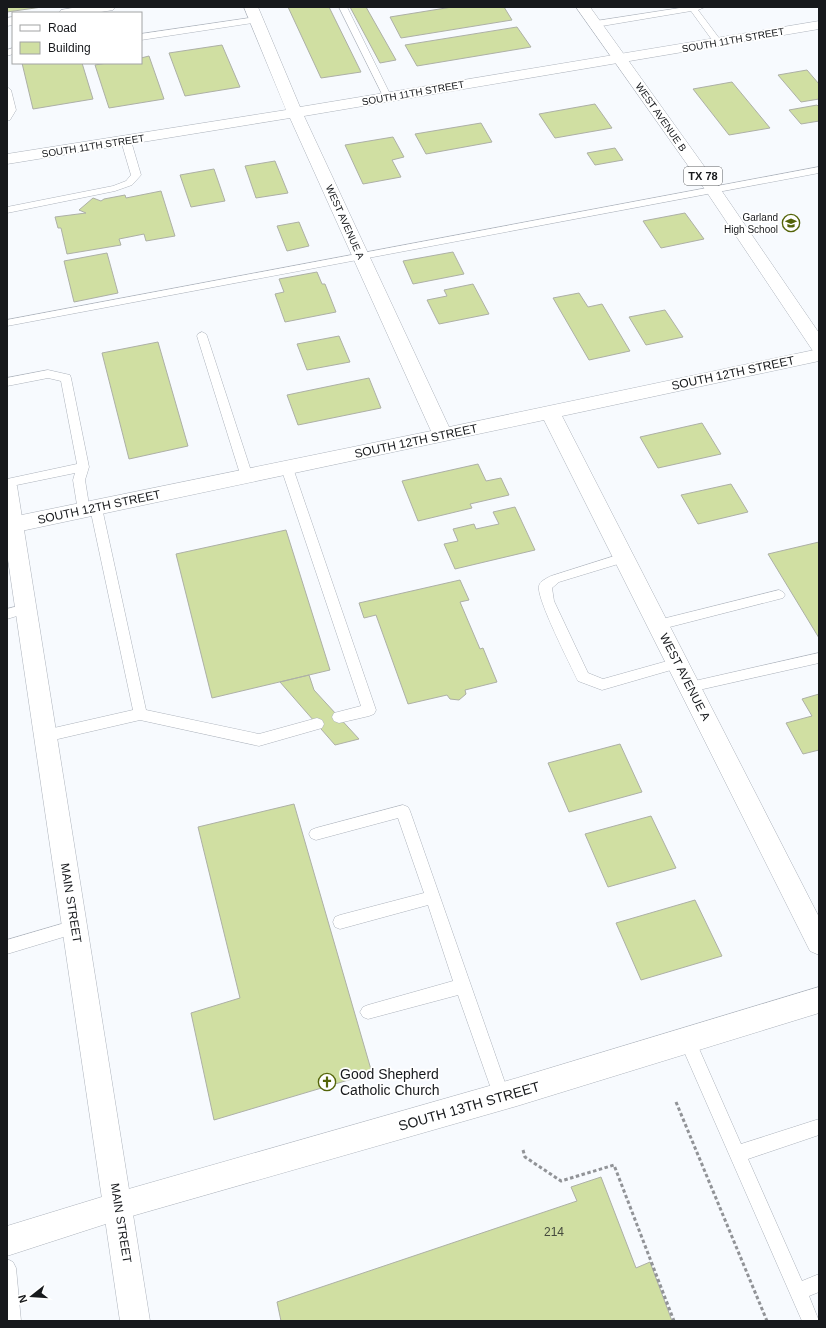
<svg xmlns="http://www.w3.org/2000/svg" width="826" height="1328" font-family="Helvetica,sans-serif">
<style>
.building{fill:#d0dfa2;stroke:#adb0a6}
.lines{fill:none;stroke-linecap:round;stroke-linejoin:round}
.lane-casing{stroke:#adb3bc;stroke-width:1}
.street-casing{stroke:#adb3bc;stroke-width:1}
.secondary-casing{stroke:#adb3bc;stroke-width:1}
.primary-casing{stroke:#adb3bc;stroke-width:1}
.path{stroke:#919397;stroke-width:3;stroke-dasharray:3.5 2.5;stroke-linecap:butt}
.lane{fill:#fff;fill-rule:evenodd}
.street{fill:#fff;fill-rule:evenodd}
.secondary{fill:#fff;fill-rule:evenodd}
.primary{fill:#fff;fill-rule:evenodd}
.labels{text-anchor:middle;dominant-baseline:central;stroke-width:3.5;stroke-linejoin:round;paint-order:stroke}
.far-street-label{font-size:10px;fill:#17191c;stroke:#fff}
.far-poi-label{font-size:10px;fill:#17191c;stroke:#fff;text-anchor:end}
.shield{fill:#fff;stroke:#5d5e60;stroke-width:1}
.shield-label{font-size:11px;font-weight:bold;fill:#17191c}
.street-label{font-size:12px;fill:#17191c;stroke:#fff}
.near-number-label{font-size:12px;fill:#454a3e}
.near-poi-label{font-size:14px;fill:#17191c;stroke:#fff;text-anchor:start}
.near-street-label{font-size:14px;fill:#17191c;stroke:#fff}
</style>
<rect width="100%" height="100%" fill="#f7fafe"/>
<path class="building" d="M 7,7 L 42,7 L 7,12 Z
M 288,7 L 329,7 L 361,72 L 321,78 Z
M 350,7 L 366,7 L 396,60 L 380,63 Z
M 452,7 L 504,7 L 512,20 L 401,38 L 390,17 Z
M 517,27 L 531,47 L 417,66 L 405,45 Z
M 222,45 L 240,87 L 185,96 L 169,53 Z
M 149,56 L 164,99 L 109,108 L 95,65 L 107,63 L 141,63 L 141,58 Z
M 22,63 L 82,63 L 93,99 L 33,109 Z
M 807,70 L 819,84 L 819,99 L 801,102 L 778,75 Z
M 732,82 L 770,128 L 729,135 L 693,89 Z
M 595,104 L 612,128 L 555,138 L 539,114 Z
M 817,105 L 819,107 L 819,121 L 801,124 L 789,110 Z
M 481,123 L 492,142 L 426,154 L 415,134 Z
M 393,137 L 404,157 L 392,160 L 401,177 L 363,184 L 345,145 Z
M 615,148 L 623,160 L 595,165 L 587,153 Z
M 275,161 L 288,193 L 256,198 L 245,166 Z
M 214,169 L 225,201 L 191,207 L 180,175 Z
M 161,191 L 175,236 L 146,241 L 144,234 L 119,239 L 121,245 L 67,254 L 61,228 L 58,228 L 55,217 L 86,213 L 79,210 L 93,198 L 101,201 L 104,199 L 125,195 L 126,198 Z
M 685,213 L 704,239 L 661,248 L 643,221 Z
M 299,222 L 309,246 L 287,251 L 277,226 Z
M 453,252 L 464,274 L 413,284 L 403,261 Z
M 107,253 L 118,293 L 74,302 L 64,261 Z
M 317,272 L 322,284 L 325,284 L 336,312 L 285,322 L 275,294 L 284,292 L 279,279 Z
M 473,284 L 489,314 L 439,324 L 427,300 L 447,296 L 444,290 Z
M 579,293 L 588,307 L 602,304 L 630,351 L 589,360 L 553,298 Z
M 665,310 L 683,337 L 646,345 L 629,317 Z
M 339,336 L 350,362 L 307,370 L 297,344 Z
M 158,342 L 188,446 L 129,459 L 102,353 Z
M 369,378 L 381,408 L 298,425 L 287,395 Z
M 702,423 L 721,454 L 658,468 L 640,437 Z
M 478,464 L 486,481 L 501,478 L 509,495 L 470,504 L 472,508 L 418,521 L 402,481 Z
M 731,484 L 748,512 L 698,524 L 681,495 Z
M 515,507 L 535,550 L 455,569 L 444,544 L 458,541 L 453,529 L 474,524 L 476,529 L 499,524 L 493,512 Z
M 286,530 L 330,670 L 212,698 L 176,554 Z
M 819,542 L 819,638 L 768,554 Z
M 460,580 L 469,600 L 460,602 L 480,649 L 483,648 L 497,682 L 465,690 L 466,694 L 459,700 L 450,699 L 447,695 L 408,704 L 376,615 L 364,618 L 359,603 Z
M 309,675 L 314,690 L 359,739 L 335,745 L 280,682 Z
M 819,694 L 819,750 L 803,754 L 786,723 L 812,716 L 802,699 Z
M 620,744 L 642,792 L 569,812 L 548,763 Z
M 294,804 L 372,1073 L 214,1120 L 191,1013 L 240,998 L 198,827 Z
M 651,816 L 676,868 L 608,887 L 585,834 Z
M 695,900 L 722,956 L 641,980 L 616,923 Z
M 601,1177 L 636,1268 L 650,1262 L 672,1321 L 281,1321 L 277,1302 L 577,1201 L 571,1187 Z"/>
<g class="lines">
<defs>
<path id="lane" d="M 339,7 L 347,7 L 392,98 L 391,100 L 388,101 L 384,98 Z
M 686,7 L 705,7 L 698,10 L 722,42 L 721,44 L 715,44 L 691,11 L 596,27 L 592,24 L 596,21 Z
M 256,17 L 259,18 L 260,20 L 259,22 L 141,40 L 141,34 Z
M 13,48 L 13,54 L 7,56 L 7,50 Z
M 7,87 L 11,90 L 16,110 L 10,120 L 7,121 Z
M 126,138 L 131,141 L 141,175 L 132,185 L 115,191 L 7,213 L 7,207 L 113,186 L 126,181 L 131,175 L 121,141 Z
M 819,167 L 819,173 L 7,326 L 7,320 Z
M 202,332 L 206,334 L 207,336 L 253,477 L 251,480 L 247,481 L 243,480 L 241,477 L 197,336 L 198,334 Z
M 48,370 L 70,375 L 71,378 L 89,467 L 85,480 L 90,511 L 88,514 L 84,515 L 80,514 L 78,511 L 73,480 L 75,473 L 7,487 L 7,479 L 77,464 L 61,381 L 48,378 L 7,386 L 7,378 Z
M 287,464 L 291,465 L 293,468 L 376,710 L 374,714 L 369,716 L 339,723 L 334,721 L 332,717 L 334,713 L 361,706 L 281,468 L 283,465 Z
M 96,504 L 100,505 L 102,508 L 146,710 L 259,734 L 317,718 L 322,720 L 324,724 L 322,728 L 259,746 L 140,720 L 45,742 L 40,740 L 38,736 L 40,732 L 45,730 L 133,710 L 90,508 L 92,505 Z
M 624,553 L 628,555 L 630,558 L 628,561 L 559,582 L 552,588 L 554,601 L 588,673 L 603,679 L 678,658 L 683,659 L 684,663 L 683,667 L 678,668 L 602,690 L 578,681 C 571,666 536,598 539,586 C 540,581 547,578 551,576 Z
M 779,590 L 783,592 L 785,595 L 783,598 L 658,630 L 654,629 L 652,625 L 654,621 L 658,620 Z
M 26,604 L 30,606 L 32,609 L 30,612 L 7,619 L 7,609 Z
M 819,653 L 819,663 L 690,692 L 685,691 L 683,687 L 685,683 L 690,682 Z
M 403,805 L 408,807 L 410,811 L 510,1097 L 508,1103 L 502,1105 L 496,1103 L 494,1097 L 458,995 L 368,1019 L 363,1017 L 360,1012 L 363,1007 L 368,1005 L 453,981 L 428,905 L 340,929 L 335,927 L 333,922 L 335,917 L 340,915 L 424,893 L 398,818 L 316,840 L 311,838 L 309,834 L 311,830 L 316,828 Z
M 75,920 L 80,922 L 82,927 L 80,932 L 7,954 L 7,940 Z
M 687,1032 L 693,1035 L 741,1144 L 819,1119 L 819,1135 L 748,1159 L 802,1281 L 819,1274 L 819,1292 L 809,1296 L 819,1321 L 802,1321 L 679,1040 L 681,1035 Z
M 7,1259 L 13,1262 L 16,1268 L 21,1321 L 7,1321 Z"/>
<path id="street" d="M 78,7 L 115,7 L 113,10 L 95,13 L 59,13 L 61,10 Z
M 244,7 L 258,7 L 300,107 L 819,21 L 819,29 L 304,116 L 449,427 L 819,349 L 819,361 L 562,416 L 819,917 L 819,955 L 810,951 L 544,420 L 7,534 L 7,518 L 431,431 L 290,118 L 7,164 L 7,154 L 286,110 Z
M 13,17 L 13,25 L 7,26 L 7,18 Z
M 819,987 L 819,1013 L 517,1106 L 118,1220 L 7,1256 L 7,1226 L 118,1192 L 517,1078 Z"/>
<path id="secondary" d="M 7,479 L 14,481 L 17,486 L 150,1321 L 120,1321 L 7,553 Z"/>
<path id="primary" d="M 576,7 L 590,7 L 719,187 L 819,333 L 819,353 L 813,351 L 706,191 Z"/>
</defs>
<use href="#lane" class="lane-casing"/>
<use href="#street" class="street-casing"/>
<use href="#secondary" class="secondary-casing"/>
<use href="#primary" class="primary-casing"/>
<path class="path" d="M 676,1102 L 767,1321
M 523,1150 L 525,1157 L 561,1181 L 614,1165 L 674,1321"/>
<use href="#lane" class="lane"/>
<use href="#street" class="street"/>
<use href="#secondary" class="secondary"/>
<use href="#primary" class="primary"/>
</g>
<defs>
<symbol id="school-ring" viewBox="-11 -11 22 22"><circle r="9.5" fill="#fff" stroke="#546409" stroke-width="1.5"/><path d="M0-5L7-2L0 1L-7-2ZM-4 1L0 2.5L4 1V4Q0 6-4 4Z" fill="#546409"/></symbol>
<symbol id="church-ring" viewBox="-11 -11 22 22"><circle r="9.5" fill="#fff" stroke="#546409" stroke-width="1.5"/><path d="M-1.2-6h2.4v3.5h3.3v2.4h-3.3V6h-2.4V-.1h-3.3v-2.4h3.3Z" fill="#546409"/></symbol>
</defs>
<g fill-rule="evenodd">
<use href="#school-ring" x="781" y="213" width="20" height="20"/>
<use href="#church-ring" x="317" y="1072" width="20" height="20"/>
</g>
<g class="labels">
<g class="far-street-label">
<text transform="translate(733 40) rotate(-10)">SOUTH 11TH STREET</text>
<text transform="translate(413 93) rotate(-10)">SOUTH 11TH STREET</text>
<text transform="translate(661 117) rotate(55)">WEST AVENUE B</text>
<text transform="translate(93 146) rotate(-9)">SOUTH 11TH STREET</text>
<text transform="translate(345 222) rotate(66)">WEST AVENUE A</text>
</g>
<g class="far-poi-label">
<text x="778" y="217">Garland<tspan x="778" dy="12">High School</tspan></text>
</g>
<rect class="shield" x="684" y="167" width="38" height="18" rx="3"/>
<g class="shield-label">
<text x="703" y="176">TX 78</text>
</g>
<g class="street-label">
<text transform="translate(733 373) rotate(-12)">SOUTH 12TH STREET</text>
<text transform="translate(416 441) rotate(-12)">SOUTH 12TH STREET</text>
<text transform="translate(99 507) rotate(-12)">SOUTH 12TH STREET</text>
<text transform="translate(685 677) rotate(63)">WEST AVENUE A</text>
<text transform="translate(71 903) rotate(81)">MAIN STREET</text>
<text transform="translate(121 1223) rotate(81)">MAIN STREET</text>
</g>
<g class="near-number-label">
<text x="554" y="1232">214</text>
</g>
<g class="near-poi-label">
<text x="340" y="1074">Good Shepherd<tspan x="340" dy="16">Catholic Church</tspan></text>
</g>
<g class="near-street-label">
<text transform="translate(469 1106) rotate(-16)">SOUTH 13TH STREET</text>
</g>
</g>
<rect width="826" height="1328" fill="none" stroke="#17191c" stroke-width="16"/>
<rect x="12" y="12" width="130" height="52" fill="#ffffff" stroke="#a2a3a4"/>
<rect x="20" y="25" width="20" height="6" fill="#ffffff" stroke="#a2a3a4"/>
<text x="48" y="32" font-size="12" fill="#17191c">Road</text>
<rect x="20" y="42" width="20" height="12" fill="#d0dfa2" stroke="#a2a3a4"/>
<text x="48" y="52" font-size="12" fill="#17191c">Building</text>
<g transform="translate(32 1296) rotate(253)" stroke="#ffffff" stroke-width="3" paint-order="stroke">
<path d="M0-3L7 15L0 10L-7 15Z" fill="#17191c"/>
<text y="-6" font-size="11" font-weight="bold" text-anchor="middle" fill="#17191c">N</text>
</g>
</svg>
